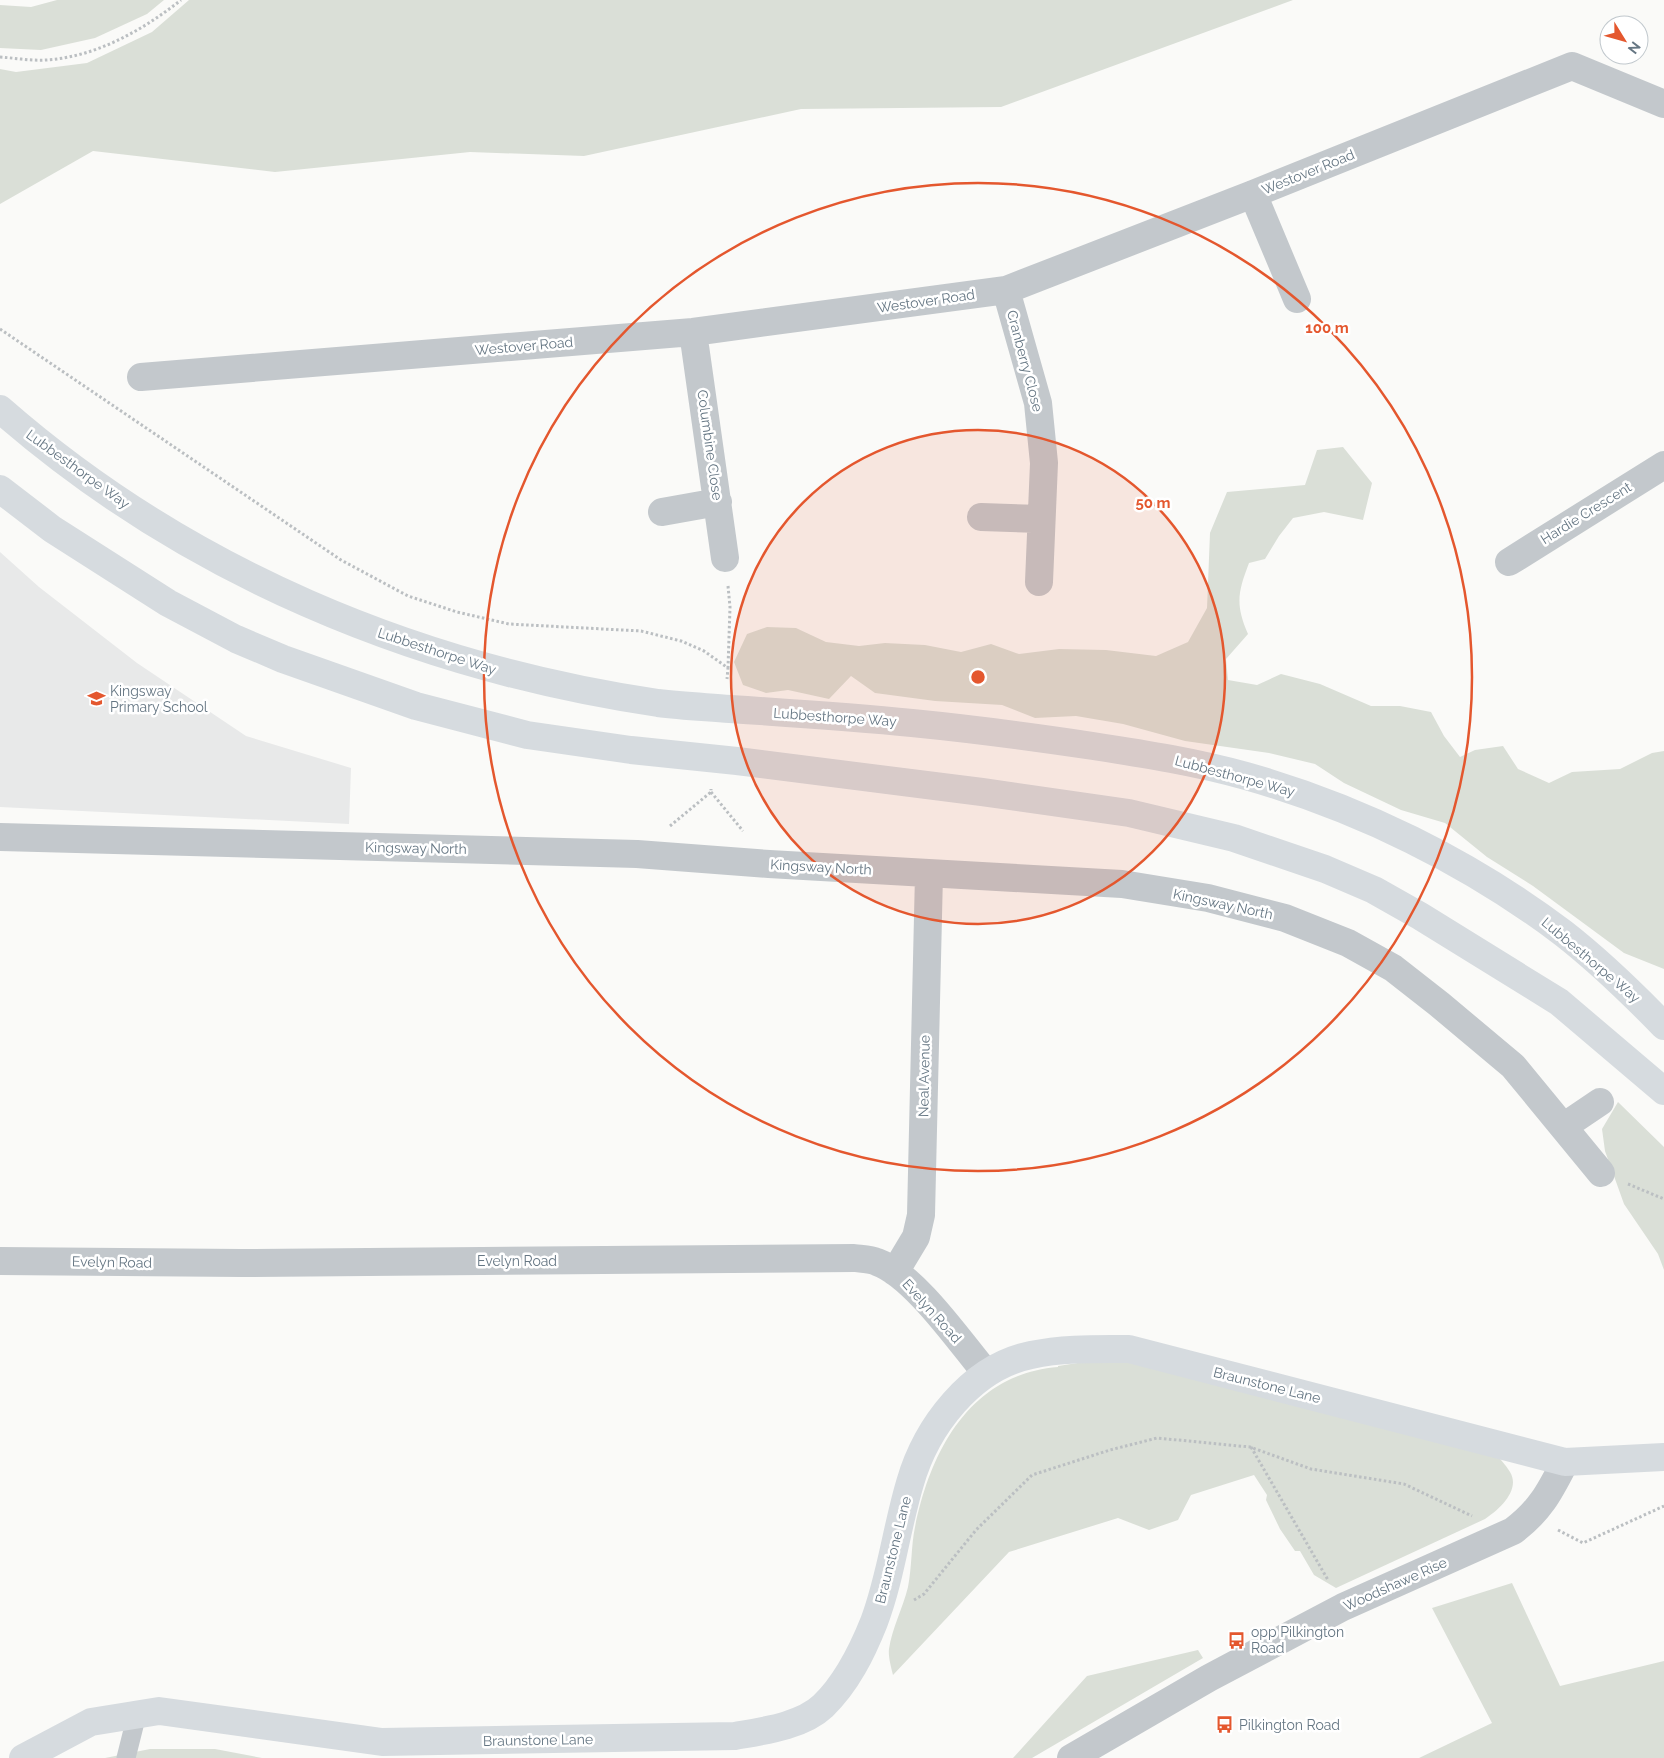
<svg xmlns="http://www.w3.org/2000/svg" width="1664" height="1758" font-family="Raleway,sans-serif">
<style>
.built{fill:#e8e9e9}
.green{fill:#dadfd7}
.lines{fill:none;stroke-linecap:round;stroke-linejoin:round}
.path{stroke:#bbbfc2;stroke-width:3;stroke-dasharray:2.5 2.5;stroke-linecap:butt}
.lane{stroke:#c3c8cc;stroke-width:19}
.street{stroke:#c3c8cc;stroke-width:28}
.secondary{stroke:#d6dbdf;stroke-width:28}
.highway{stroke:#d6dbdf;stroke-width:28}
.ring{fill:none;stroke:#e4572e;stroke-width:2.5}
.labels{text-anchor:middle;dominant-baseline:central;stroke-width:5;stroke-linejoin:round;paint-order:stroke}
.street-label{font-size:14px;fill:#657683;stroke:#fff}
.poi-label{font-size:14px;fill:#657683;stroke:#fff;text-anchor:start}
.centre{fill:#e4572e;stroke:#fff;stroke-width:2.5}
.ring-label{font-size:15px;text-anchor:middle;font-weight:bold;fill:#e4572e;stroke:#fff;stroke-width:5;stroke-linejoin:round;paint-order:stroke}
</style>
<rect width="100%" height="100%" fill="#fafaf8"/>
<path class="built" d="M 0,552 L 39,587 L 137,663 L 246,736 L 351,768 L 349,824 L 0,807 Z"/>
<path class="green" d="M 57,0 L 164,0 L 147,14 L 95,38 L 41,50 L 0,48 L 0,5 L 31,7 Z
M 189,0 L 1293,0 L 1001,107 L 801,109 L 584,156 L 470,152 L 275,172 L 93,151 L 0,204 L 0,69 L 16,72 L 87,63 L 152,32 Z
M 1343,447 L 1372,483 L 1363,520 L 1324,512 L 1293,518 L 1279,536 L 1265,559 L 1249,563 C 1238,592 1235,604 1248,634 L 1226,659 L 1228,680 L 1257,685 L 1281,674 L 1320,684 L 1371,706 L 1400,706 L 1431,712 L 1444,736 L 1460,757 L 1475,750 L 1503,746 L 1518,769 L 1549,783 L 1572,772 L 1620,769 L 1652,753 L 1664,751 L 1664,969 L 1624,953 L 1533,886 L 1487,857 L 1445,823 L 1401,810 L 1344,783 L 1315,764 L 1269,753 L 1185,741 L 1123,724 L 1076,716 L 1035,718 L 1002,705 L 935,701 L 875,693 L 851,676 L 829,699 L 788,690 L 766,693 L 743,685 L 734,662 L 747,634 L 767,627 L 796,628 L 826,642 L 859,646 L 885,643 L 925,645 L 961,652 L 991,644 L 1019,654 L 1059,649 L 1106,650 L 1156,656 L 1188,642 L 1207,608 L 1210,533 L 1227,492 L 1305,485 L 1317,450 Z
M 1618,1102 L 1664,1147 L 1664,1270 L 1658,1254 L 1624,1204 L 1605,1151 L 1602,1129 Z
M 1110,1358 L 1495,1453 C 1500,1459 1506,1465 1510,1472 C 1521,1490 1499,1510 1485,1519 L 1336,1588 L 1314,1575 L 1300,1551 L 1295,1551 L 1280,1529 L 1266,1500 L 1267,1495 L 1254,1475 L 1191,1495 L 1178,1520 L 1149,1530 L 1118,1518 L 1009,1552 L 893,1675 C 891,1667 888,1656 889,1649 C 892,1628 903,1608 908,1587 C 912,1567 911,1546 915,1527 C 931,1449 971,1374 1058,1367 L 1058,1366 Z
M 1512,1583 L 1560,1686 L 1664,1661 L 1664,1758 L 1419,1758 L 1492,1723 L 1432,1608 Z
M 1198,1650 L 1203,1658 L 1032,1758 L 1013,1758 L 1087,1676 Z
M 150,1749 L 215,1749 L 262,1758 L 105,1758 Z"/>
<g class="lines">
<path class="path" d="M 0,57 C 15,58 31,61 46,60 C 96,57 143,30 181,0
M 0,329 L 341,560 L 408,596 L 457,612 L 509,624 L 641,631 L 681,641 L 704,651 L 728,668 L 727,679
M 728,586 L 730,607 L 728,668
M 711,792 L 743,831
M 670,826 L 711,792 L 711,789
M 1628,1184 L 1664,1199
M 1251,1447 L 1328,1580
M 1558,1530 L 1583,1543 L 1664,1506
M 914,1600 L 924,1594 L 976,1530 L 1032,1475 L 1110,1450 L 1157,1438 L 1250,1447 L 1311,1469 L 1404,1484 L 1472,1516"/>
<path class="lane" d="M 126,1758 L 137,1714"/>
<path class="street" d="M 1253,194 L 1297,299
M 1006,290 L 1038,403 L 1044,463 L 1039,582
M 693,332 L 725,558
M 141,377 L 693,332 L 1006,290 L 1253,194 L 1572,66 L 1664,104
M 662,512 L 718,502
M 981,517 L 1041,519
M 1509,562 L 1664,465
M 0,837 L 637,854 L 769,864 L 1122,884 L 1208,898 L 1285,918 L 1348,943 L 1393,968 L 1439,1004 L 1513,1066 L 1601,1173
M 1563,1127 L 1600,1102
M 0,1261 L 242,1263 L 854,1258 C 861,1259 870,1259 877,1262 C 914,1275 960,1342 986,1373
M 895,1272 L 916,1237 L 921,1215 L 929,874
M 1071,1758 L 1209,1678 L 1343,1607 L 1513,1531 C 1541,1510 1550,1491 1565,1462"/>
<path class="secondary" d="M 23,1758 L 91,1722 L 159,1711 L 382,1742 L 735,1736 C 763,1731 802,1726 823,1706 C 847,1683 862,1652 874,1622 C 891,1577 896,1530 910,1483 C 926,1427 971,1367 1031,1355 C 1064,1348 1096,1349 1129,1349 L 1565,1462 L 1664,1457"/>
<path class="highway" d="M 0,409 C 185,571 415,667 658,703 C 682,706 706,707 730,709 C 791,713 852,717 912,723 C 973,729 1033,737 1093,746 C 1145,754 1196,762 1246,776 C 1359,808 1469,862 1563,933 C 1599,961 1632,993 1664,1026
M 0,489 L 52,529 L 168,603 L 236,639 L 283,659 L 416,706 L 527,735 L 631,750 L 737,761 L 982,792 L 1129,813 L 1234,838 L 1325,869 L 1374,890 L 1420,916 L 1559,1002 L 1664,1091"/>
</g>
<circle cx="978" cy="677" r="247" fill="#e4572e" fill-opacity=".12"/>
<g class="ring">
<circle cx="978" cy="677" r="247"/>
<circle cx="978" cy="677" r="494"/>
</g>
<defs>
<symbol id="school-bare" viewBox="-9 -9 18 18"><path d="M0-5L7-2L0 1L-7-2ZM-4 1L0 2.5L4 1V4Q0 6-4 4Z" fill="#e4572e" stroke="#fff" stroke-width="2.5" paint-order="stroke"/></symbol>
<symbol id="bus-bare" viewBox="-9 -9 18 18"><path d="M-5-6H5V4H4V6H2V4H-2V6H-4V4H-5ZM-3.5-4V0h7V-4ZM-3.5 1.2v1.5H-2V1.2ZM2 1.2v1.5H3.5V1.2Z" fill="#e4572e" stroke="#fff" stroke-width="2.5" paint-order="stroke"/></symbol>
</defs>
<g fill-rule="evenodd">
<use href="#school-bare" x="84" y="686" width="25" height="25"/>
<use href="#bus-bare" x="1224" y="1628" width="25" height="25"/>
<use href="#bus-bare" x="1212" y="1712" width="25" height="25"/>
</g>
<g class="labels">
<g class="street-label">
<text transform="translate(1308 172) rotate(-22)">Westover Road</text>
<text transform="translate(926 301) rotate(-8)">Westover Road</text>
<text transform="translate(524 346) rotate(-5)">Westover Road</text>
<text transform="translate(1025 361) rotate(75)">Cranberry Close</text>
<text transform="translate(710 445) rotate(82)">Columbine Close</text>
<text transform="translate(78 469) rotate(36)">Lubbesthorpe Way</text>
<text transform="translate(1586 513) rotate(-32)">Hardie Crescent</text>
<text transform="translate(437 651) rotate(18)">Lubbesthorpe Way</text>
<text transform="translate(835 717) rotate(4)">Lubbesthorpe Way</text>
<text transform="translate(1235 776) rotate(15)">Lubbesthorpe Way</text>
<text transform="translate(416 848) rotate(1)">Kingsway North</text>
<text transform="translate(821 867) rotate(3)">Kingsway North</text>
<text transform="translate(1223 904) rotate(12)">Kingsway North</text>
<text transform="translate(1591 960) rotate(40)">Lubbesthorpe Way</text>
<text transform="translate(924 1076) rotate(-89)">Neal Avenue</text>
<text x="517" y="1261">Evelyn Road</text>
<text transform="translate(112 1262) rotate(1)">Evelyn Road</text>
<text transform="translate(932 1311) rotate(48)">Evelyn Road</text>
<text transform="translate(1267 1385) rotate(14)">Braunstone Lane</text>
<text transform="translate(893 1550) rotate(-76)">Braunstone Lane</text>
<text transform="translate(1395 1584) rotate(-24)">Woodshawe Rise</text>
<text transform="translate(538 1740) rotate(-1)">Braunstone Lane</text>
</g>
<g class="poi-label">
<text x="110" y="691">Kingsway<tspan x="110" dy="16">Primary School</tspan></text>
<text x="1251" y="1632">opp Pilkington<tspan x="1251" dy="16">Road</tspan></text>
<text x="1239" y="1725">Pilkington Road</text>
</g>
</g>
<circle cx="978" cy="677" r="8" class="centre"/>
<g class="ring-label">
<text x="1327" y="333">100 m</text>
<text x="1153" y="508">50 m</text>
</g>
<g transform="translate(1624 40) rotate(127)"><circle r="24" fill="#ffffff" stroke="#c1c8cd"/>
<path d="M0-4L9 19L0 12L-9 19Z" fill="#e4572e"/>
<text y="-8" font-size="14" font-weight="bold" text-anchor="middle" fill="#657683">N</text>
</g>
</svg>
